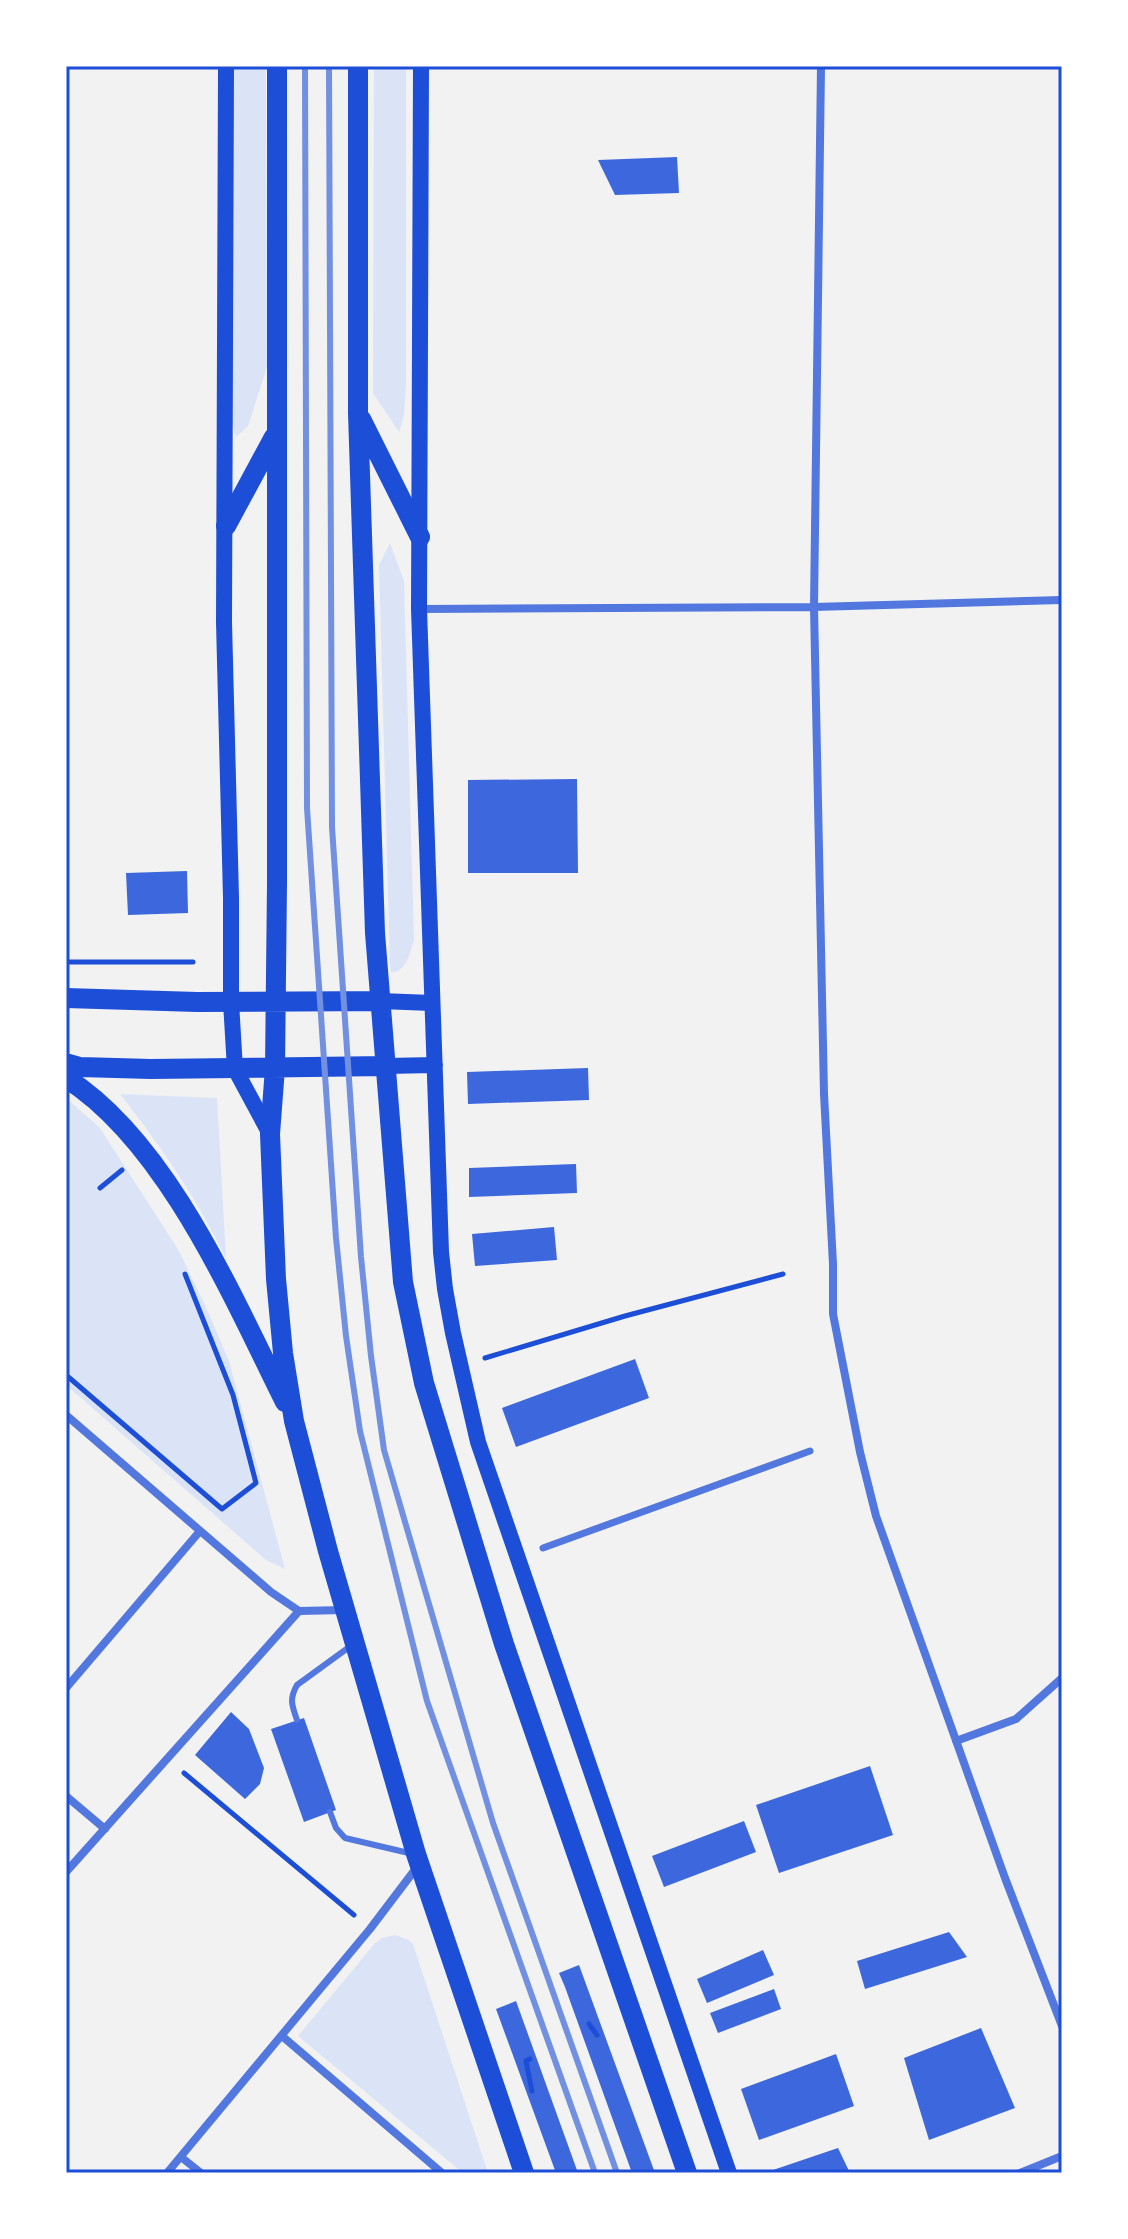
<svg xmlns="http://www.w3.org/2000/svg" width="1128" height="2239" font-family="Literata,serif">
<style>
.green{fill:#dbe4f7}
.building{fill:#3d67dc}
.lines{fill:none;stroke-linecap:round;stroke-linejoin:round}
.path{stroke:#1d4ed8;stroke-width:5}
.service{stroke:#5277de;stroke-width:6}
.pedestrian{stroke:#5277de;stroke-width:7}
.minor{stroke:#5277de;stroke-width:8}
.secondary{stroke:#1d4ed8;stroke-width:16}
.primary{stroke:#1d4ed8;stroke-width:20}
.rail{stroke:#7290e2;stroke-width:6}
.neatline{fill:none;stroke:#1d4ed8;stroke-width:3}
</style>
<rect width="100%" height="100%" fill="#f2f2f2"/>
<path class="green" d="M 230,66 L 266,66 L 267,367 L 248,426 L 236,437 L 231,417 Z
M 374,66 L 406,66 L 406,386 L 404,415 L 399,432 L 373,393 Z
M 390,543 L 404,581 L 414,940 C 410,953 406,973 391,972 L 390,967 L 379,565 Z
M 120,1094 L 217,1098 L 226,1258 C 195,1196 162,1148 120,1094 Z
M 66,1098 L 100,1128 L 179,1251 L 205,1305 L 229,1361 L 285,1569 L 266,1560 L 66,1385 Z
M 395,1935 L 409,1940 L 413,1944 L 488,2173 L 463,2173 L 298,2036 L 375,1943 L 382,1938 Z"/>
<path class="building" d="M 677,157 L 679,193 L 615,195 L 598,160 Z
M 577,779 L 578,873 L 468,873 L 468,780 Z
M 187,871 L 188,913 L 128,915 L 126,873 Z
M 588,1068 L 589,1100 L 468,1104 L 467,1072 Z
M 576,1164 L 577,1193 L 469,1197 L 469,1168 Z
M 554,1227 L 557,1260 L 475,1266 L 472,1234 Z
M 635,1359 L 649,1398 L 516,1447 L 502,1408 Z
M 231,1712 L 249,1729 L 264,1768 L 260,1784 L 245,1799 L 195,1755 Z
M 304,1718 L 336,1810 L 304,1822 L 271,1729 Z
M 870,1766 L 893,1835 L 779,1873 L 756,1805 Z
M 744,1821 L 756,1852 L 664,1887 L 652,1856 Z
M 949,1932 L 967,1957 L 865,1989 L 857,1961 Z
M 763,1950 L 774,1975 L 707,2003 L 697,1979 Z
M 579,1965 L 655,2173 L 632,2173 L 565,1987 L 559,1973 Z
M 774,1989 L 781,2009 L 718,2033 L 710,2013 Z
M 516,2001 L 578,2173 L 556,2173 L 496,2009 Z
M 981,2028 L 1015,2108 L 929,2140 L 904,2058 Z
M 836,2054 L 854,2106 L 759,2140 L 741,2089 Z
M 838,2148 L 850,2173 L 774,2173 L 773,2170 Z"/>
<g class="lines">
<path class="path" d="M 66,962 L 193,962
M 100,1188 L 122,1170
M 485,1358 L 625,1316 L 783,1274
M 66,1375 L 222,1509 L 256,1483 L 233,1395 L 185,1274
M 184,1773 L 354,1915
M 589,2024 L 597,2035
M 530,2059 L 526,2061 L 532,2091"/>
<path class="service" d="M 297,1720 C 292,1706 289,1699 297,1685 L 352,1645
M 330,1812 L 336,1828 L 345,1838 L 413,1854"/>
<path class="pedestrian" d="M 543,1548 L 810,1451"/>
<path class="minor" d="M 821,66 L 814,607 L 824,1094 L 833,1264 L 833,1314 L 860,1452 L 876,1516 L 1005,1878 L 1062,2026
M 419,609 L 814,607 L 1062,600
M 66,1415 L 271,1592 L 299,1611 L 345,1610
M 66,1688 L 200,1531
M 956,1741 L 1016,1719 L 1062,1678
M 66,1796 L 105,1829
M 66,1872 L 299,1611
M 282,2036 L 442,2173
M 181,2157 L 201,2173
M 167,2173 L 370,1929 L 417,1867
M 1020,2173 L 1062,2156"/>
<path class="secondary" d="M 226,66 L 224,622 L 231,898 L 231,1002 L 235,1069 L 270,1134
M 421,66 L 419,609 L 441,1252 L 445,1289 L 453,1333 L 478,1442 L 729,2173
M 380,1001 L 432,1003
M 386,1066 L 435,1065"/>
<path class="primary" d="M 277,66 L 277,883 L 275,1068 L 270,1134 L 276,1279 L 283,1353 L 294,1421 L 328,1551 L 416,1854 L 524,2173
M 358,66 L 358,413 L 375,933 L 403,1282 L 424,1383 L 504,1644 L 687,2173
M 361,419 L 420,537
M 226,526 L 274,437
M 66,998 L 197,1002 L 380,1001
M 66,1063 L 80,1067 L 151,1069 L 386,1066
M 66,1078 C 167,1142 233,1298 285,1402"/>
<path class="rail" d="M 305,66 L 307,808 L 336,1238 L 346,1336 L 360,1431 L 427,1701 L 595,2173
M 329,66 L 332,827 L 361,1257 L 371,1356 L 384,1450 L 493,1823 L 617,2173"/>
</g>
<rect width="1128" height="2239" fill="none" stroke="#ffffff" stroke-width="136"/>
<rect x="68" y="68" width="992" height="2103" class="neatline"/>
</svg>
